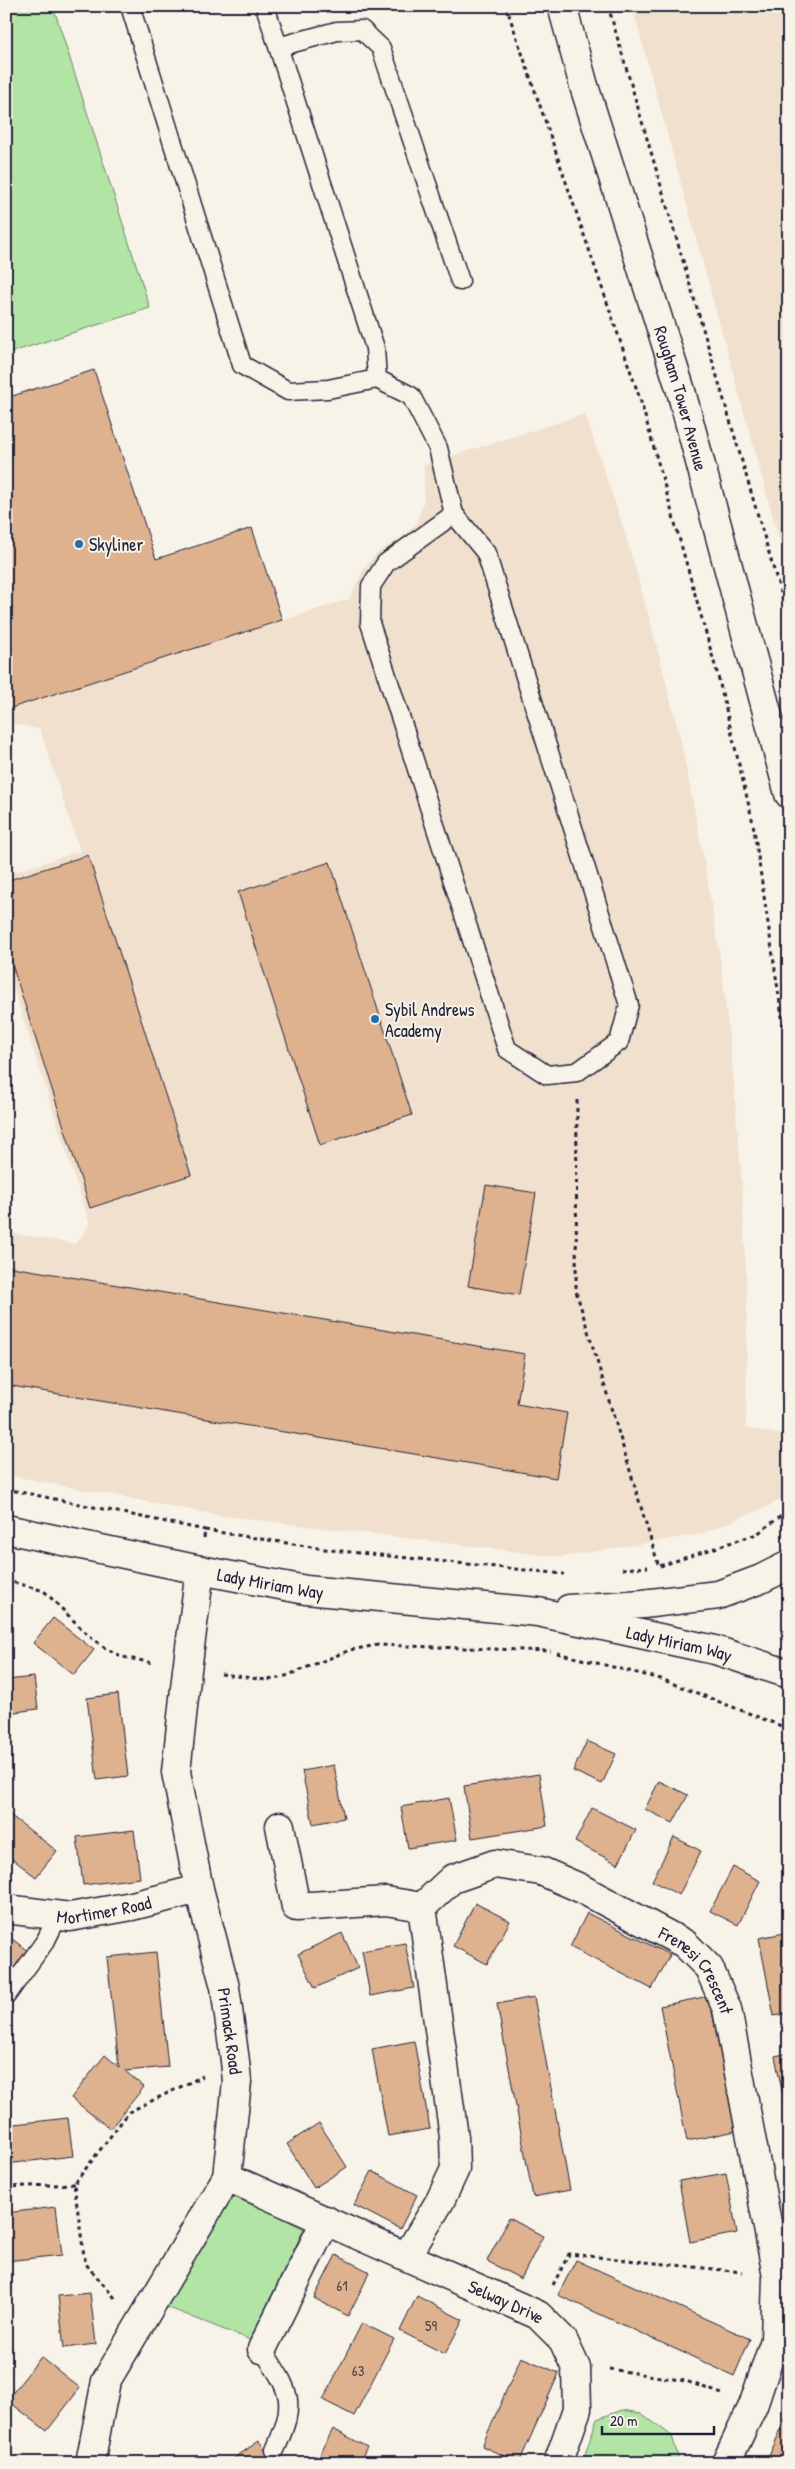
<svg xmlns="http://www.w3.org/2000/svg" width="795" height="2469" font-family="'Patrick Hand',sans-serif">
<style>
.built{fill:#f0e0cd}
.green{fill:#b2e4a5;stroke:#6a8370}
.building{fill:#deb28f;stroke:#22223b}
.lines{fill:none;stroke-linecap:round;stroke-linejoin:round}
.lane-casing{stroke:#22223b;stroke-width:21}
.street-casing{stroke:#22223b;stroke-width:31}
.secondary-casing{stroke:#22223b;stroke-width:31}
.path{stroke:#22223b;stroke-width:3;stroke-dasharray:4 4;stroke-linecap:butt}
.lane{stroke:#f7f3e8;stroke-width:18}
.street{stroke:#f7f3e8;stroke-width:28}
.secondary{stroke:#f7f3e8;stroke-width:28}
.poi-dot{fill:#1f6fb2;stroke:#f7f3e8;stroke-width:2}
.labels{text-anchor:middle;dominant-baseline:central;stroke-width:4;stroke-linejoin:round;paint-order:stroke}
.number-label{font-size:15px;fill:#514650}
.street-label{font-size:18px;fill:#22223b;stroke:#f7f3e8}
.poi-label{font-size:18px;fill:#22223b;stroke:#f7f3e8;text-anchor:start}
</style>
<rect width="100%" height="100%" fill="#f7f3e8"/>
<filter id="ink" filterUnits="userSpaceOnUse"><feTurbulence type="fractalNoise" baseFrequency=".02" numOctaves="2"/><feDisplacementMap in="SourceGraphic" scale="10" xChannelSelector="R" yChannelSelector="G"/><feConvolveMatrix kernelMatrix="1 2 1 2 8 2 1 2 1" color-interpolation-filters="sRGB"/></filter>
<g filter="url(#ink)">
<path class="built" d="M 632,6 L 789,6 L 789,575 Z
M 585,414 L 625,533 L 655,639 L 682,746 L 703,855 L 721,963 L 733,1073 L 742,1186 L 747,1296 L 746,1428 L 789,1436 L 789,1484 L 782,1498 L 771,1505 L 701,1534 L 560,1557 L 218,1515 L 6,1475 L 6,1232 L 75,1244 L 90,1225 L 6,965 L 6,875 L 80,851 L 40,729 L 6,723 L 6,710 L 349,599 L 364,569 L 375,555 L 405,535 L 417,523 L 424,499 L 424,465 Z"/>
<path class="green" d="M 6,6 L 53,6 L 150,308 L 6,354 Z
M 232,2192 L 304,2229 L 250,2340 L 164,2306 Z
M 622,2410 L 641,2413 L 672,2436 L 679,2460 L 678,2463 L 582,2463 L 597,2419 Z"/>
<path class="building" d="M 94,370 L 156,559 L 252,528 L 282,620 L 8,709 L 6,398 Z
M 88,855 L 191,1175 L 90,1208 L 6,946 L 6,881 Z
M 330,862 L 412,1115 L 320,1145 L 238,892 Z
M 486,1185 L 536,1193 L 519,1295 L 468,1286 Z
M 6,1266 L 525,1354 L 517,1404 L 567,1413 L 556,1478 L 6,1385 Z
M 53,1618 L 94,1650 L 74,1675 L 33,1643 Z
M 34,1677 L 38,1709 L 7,1713 L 6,1680 Z
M 118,1694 L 128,1776 L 97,1780 L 87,1698 Z
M 587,1741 L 616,1754 L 602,1784 L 573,1771 Z
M 334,1765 L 344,1818 L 313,1824 L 302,1771 Z
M 539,1774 L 547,1826 L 472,1838 L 464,1786 Z
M 659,1781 L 688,1795 L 673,1823 L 645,1809 Z
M 449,1798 L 457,1840 L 408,1848 L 401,1807 Z
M 592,1808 L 636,1830 L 618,1864 L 575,1842 Z
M 6,1812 L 57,1851 L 36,1877 L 6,1854 Z
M 134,1830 L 140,1878 L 83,1885 L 77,1837 Z
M 674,1837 L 701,1851 L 679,1895 L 652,1881 Z
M 733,1867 L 760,1881 L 738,1925 L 710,1911 Z
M 475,1903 L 510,1921 L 487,1964 L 453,1946 Z
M 587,1913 L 670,1955 L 652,1989 L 570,1947 Z
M 789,1932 L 789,2013 L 774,2016 L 759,1938 Z
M 342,1933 L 358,1968 L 315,1988 L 298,1954 Z
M 6,1934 L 30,1953 L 6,1982 Z
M 405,1943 L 414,1988 L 370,1996 L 362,1951 Z
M 156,1952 L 168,2067 L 125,2071 L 144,2087 L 110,2129 L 71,2098 L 105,2055 L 119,2067 L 107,1957 Z
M 709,1996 L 736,2131 L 687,2141 L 660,2006 Z
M 534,1997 L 570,2190 L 533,2197 L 497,2004 Z
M 414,2041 L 430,2129 L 388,2136 L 372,2049 Z
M 789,2053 L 789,2126 L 775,2056 Z
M 68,2118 L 73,2156 L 6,2164 L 6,2125 Z
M 319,2123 L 347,2167 L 314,2188 L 287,2144 Z
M 372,2171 L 417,2195 L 400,2229 L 354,2205 Z
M 726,2173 L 737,2233 L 690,2242 L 679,2181 Z
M 56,2207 L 62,2255 L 6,2261 L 6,2213 Z
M 509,2218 L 543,2236 L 521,2279 L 487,2261 Z
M 336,2255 L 370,2272 L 348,2316 L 314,2298 Z
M 576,2260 L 750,2339 L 734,2376 L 558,2295 Z
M 90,2293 L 96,2344 L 64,2348 L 58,2296 Z
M 417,2296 L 463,2320 L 445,2354 L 400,2331 Z
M 362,2323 L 394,2339 L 354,2416 L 323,2400 Z
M 41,2357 L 80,2388 L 47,2431 L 7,2400 Z
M 521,2357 L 559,2373 L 519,2463 L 482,2446 Z
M 789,2411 L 789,2463 L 766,2463 Z
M 333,2429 L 367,2447 L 359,2463 L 316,2463 Z
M 259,2441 L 274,2463 L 227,2463 Z"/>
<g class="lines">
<defs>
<path id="lane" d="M 130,6 L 242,365 L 288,391 L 328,389 L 377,379 L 411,396 L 438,448 L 454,514 L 486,553 L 629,1005 L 619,1042 L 577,1072 L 547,1075 L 507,1049 L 370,623 L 371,586 L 386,563 L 454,514
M 265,6 L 375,348 L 377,379
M 278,47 L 337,31 L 362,30 L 381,48 L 460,281
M 6,1996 L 46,1940 L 58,1916
M 262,2349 C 291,2393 297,2401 275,2450"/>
<g id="street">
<path d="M 280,1826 L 296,1907 L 386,1901 L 422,1907"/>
<path id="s1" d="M 6,1909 L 70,1917 L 132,1906 L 199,1889"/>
<path id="s2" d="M 227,2177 L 538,2315 L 563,2340 L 576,2368 L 577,2409 L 558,2463"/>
<path id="s3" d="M 407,2256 L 440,2201 L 455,2169 L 454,2137 L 422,1907 L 452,1879 L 495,1864 L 541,1871 L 578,1887 L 685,1944 L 709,1968 L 727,2009 L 777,2276 L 775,2340 L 753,2406 L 726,2463"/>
<path d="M 262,2349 L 326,2220"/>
<path d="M 90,2463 L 106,2381 L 227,2177 L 237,2082 L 235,2061 L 225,1987 L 199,1889 L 176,1772 L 187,1670 L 200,1570"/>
</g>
<g id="secondary">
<path id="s4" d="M 562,6 L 584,86 L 681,391 L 789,794"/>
<path id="s5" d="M 6,1529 L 200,1570 L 306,1590 L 538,1612 L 715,1650 L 789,1674"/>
<path d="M 569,1609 L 643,1604 L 718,1595 L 761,1579 L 789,1565"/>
</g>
</defs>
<use href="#lane" class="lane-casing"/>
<use href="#street" class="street-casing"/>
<use href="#secondary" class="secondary-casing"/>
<path class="path" d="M 506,6 L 641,402 L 718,676 L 753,823 L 789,1063
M 608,6 L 789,621
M 577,1100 L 576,1291 L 659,1567
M 6,1489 L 205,1530
M 204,1538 L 205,1530 L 331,1550 L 564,1574
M 660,1566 L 757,1534 L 789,1510
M 622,1569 L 648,1567
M 6,1580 L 44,1591 L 88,1635 L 105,1648 L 123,1657 L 153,1663
M 557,1653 L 661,1679 L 789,1729
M 221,1674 L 267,1680 L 281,1678 L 350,1650 L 378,1645 L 551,1651
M 6,2187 L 74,2184
M 553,2285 L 569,2254 L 742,2272
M 115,2298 L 85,2263 L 74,2184 L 129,2112 L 203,2076
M 609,2369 L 686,2381 L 722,2394"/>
<use href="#lane" class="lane"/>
<use href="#street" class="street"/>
<use href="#secondary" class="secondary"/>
</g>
</g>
<g class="poi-dot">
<circle cx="79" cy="544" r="5"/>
<circle cx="375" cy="1019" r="5"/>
</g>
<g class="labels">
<g class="number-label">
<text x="342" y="2285">61</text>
<text x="431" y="2325">59</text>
<text x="358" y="2370">63</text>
</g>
<g class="street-label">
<text stroke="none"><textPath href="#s4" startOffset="410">Rougham Tower Avenue</textPath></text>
<text stroke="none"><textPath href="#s5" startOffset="270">Lady Miriam Way</textPath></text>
<text stroke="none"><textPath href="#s5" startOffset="684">Lady Miriam Way</textPath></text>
<text stroke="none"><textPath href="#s1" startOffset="99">Mortimer Road</textPath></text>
<text stroke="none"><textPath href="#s3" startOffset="686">Frenesi Crescent</textPath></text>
<text transform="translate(230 2031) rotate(82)">Primack Road</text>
<text stroke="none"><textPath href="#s2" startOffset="306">Selway Drive</textPath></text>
</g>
<g class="poi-label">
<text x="89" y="544">Skyliner</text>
<text x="385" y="1009">Sybil Andrews<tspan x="385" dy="21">Academy</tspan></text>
</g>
</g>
<rect width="795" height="2469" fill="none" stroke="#f7f3e8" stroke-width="25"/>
<rect x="12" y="12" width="770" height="2444" fill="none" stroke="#22223b" stroke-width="2" filter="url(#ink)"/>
<path d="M602 2426v8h112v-8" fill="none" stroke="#22223b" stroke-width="2.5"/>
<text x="610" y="2426" font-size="15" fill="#22223b" stroke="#f7f3e8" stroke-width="4" paint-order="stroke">20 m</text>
</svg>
